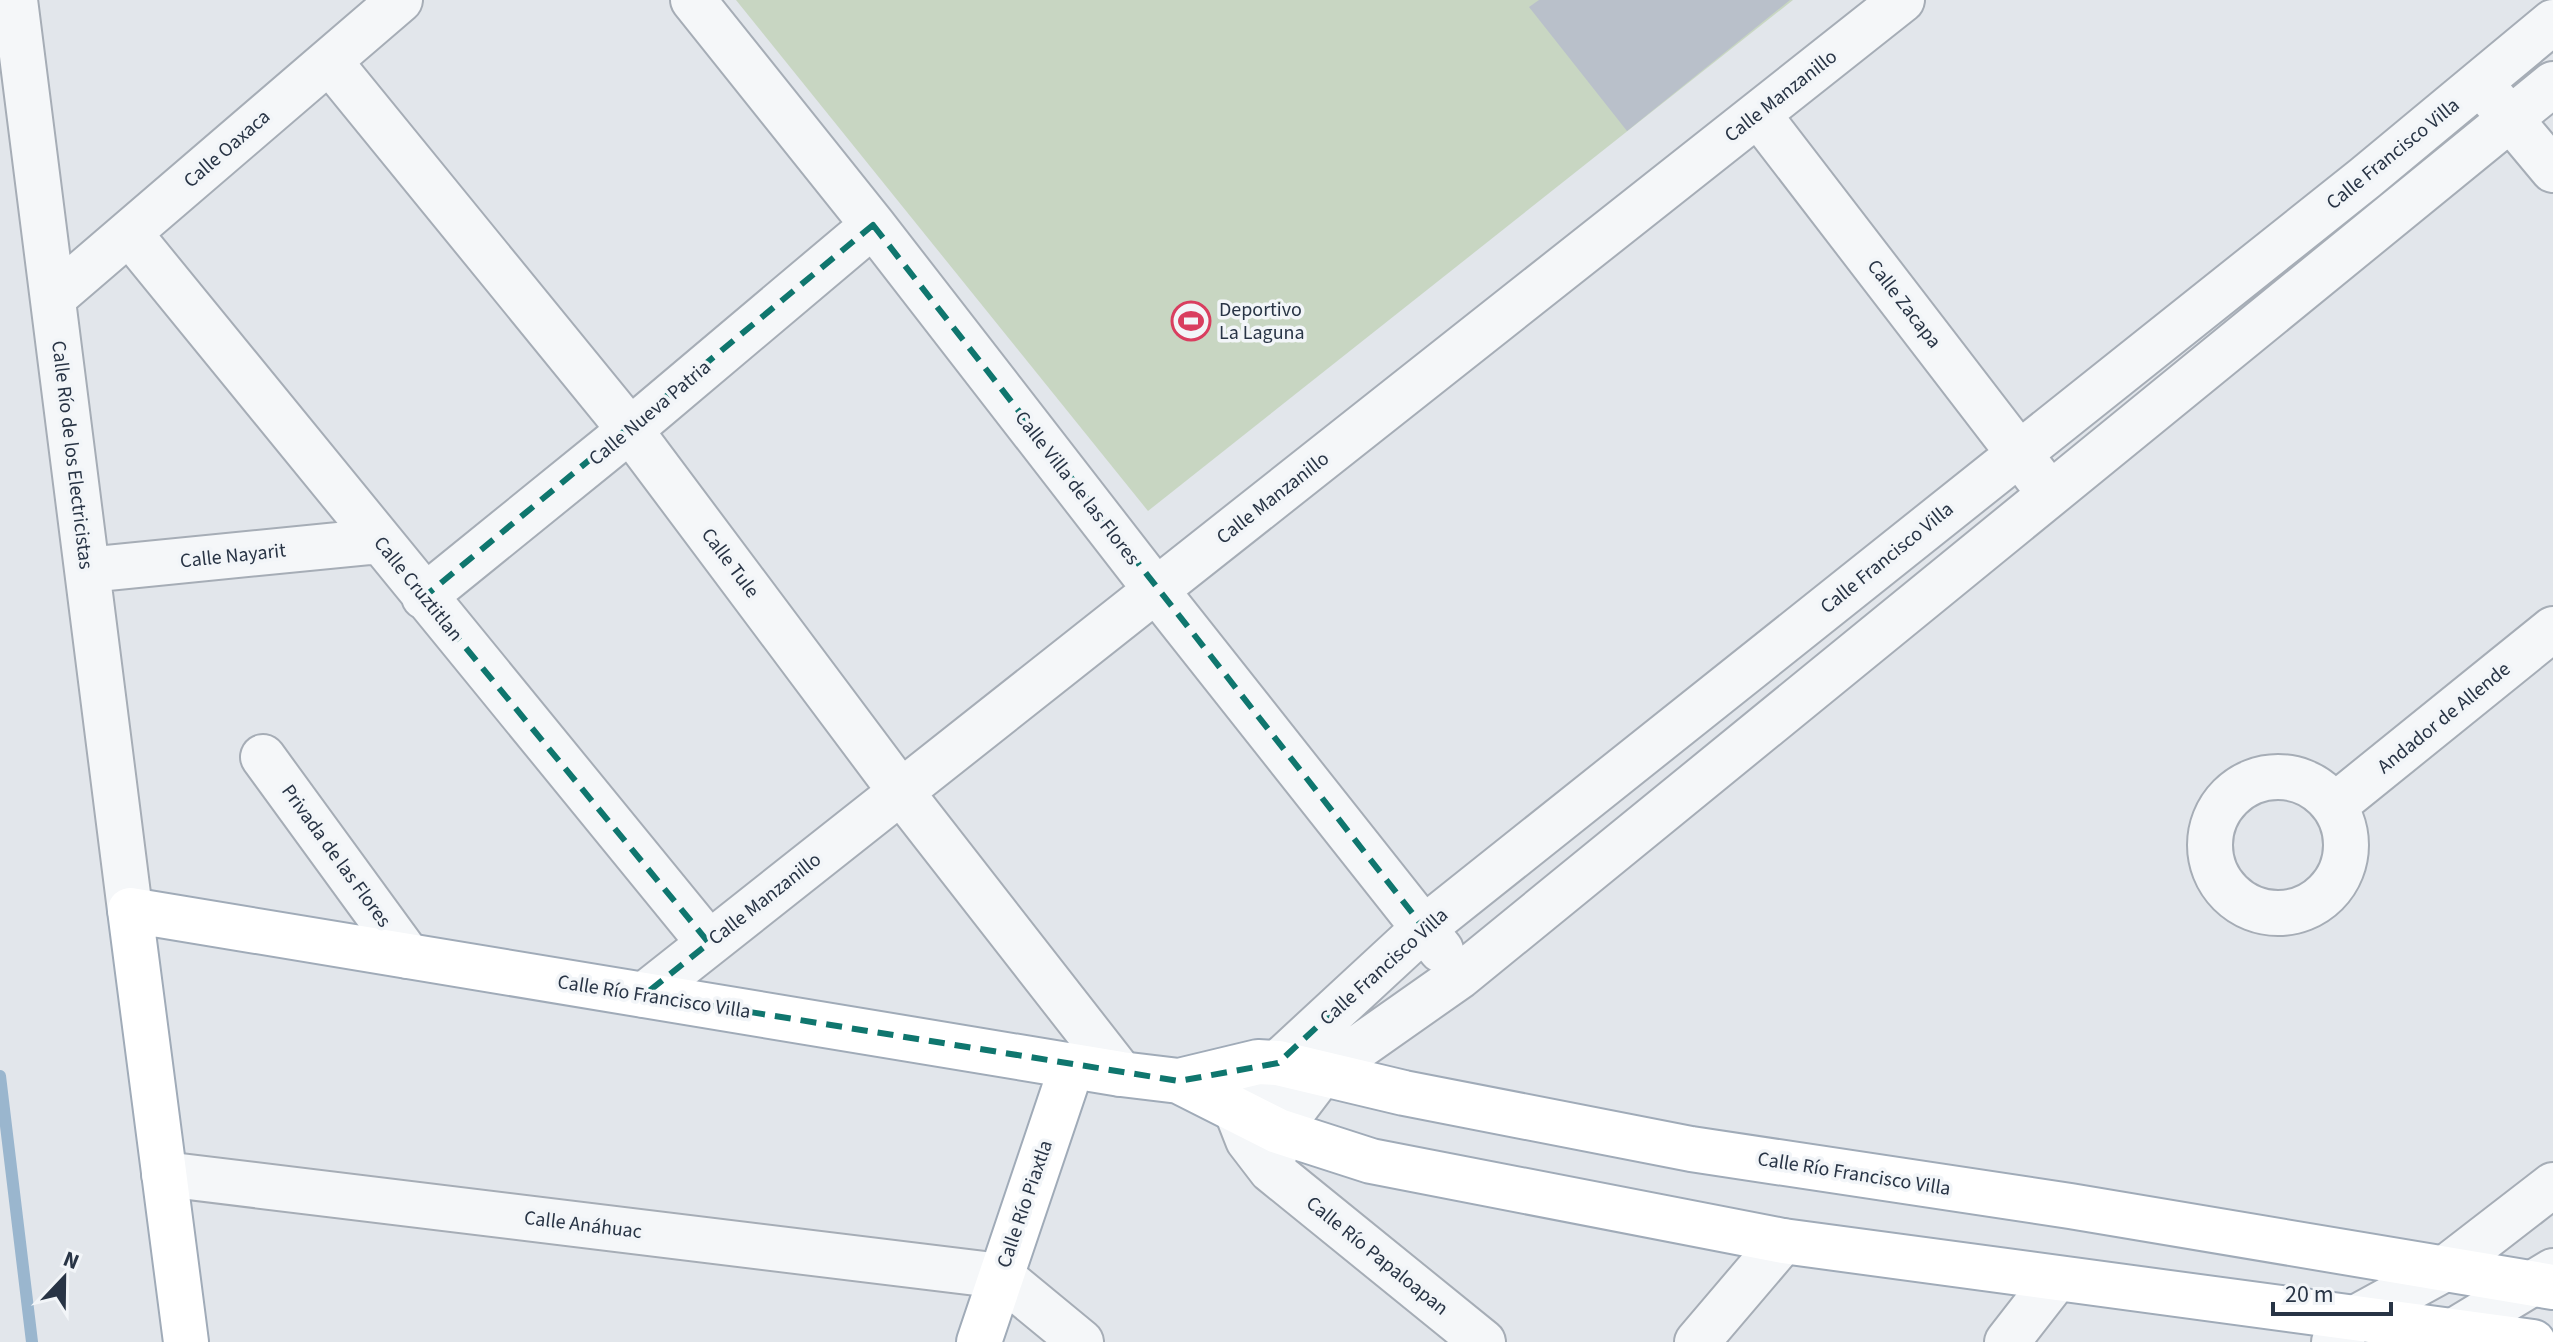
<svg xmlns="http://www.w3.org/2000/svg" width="2553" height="1342" font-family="'Source Sans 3',sans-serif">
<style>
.green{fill:#c8d6c2}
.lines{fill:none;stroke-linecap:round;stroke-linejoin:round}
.stream{stroke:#9ab6ce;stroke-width:12}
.building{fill:#b9c0ca}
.minor-casing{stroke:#a6adb6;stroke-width:48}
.major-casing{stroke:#a0abb8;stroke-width:48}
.minor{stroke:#f5f7f9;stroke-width:44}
.major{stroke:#fff;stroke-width:44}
.marked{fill:none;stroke:#0f766e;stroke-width:6;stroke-dasharray:16 10;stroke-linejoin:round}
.labels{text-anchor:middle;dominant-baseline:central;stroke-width:7;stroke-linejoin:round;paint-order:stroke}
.street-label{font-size:20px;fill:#283445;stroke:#f2f5f8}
.poi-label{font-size:20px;fill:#283445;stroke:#f2f5f8;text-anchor:start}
</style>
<rect width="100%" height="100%" fill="#e2e6eb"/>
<path class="green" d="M 736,0 L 1793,0 L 1148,511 Z"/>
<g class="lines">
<path class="stream" d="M 0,1076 L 32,1342"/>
</g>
<path class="building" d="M 1539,0 L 1790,0 L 1627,131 L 1529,7 Z"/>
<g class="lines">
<defs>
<path id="minor" d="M 15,0 L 130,910
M 693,0 L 873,225 L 1156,590 L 1441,950
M 329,61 L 630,430 L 901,792 L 1121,1074
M 2492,97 L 2553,170
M 1758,114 L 2037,477
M 129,233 L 709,943
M 53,298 L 400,0
M 87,570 L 379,541
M 424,597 L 630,430 L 873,225
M 263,757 L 408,956
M2210 845a68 68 0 1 1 136 0a68 68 0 1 1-136 0Z
M 2334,806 L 2553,629
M 644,995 L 1902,0
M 1272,1168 L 1278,1131 L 1322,1073 L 1460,976 L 2553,84
M 164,1174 L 1001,1276 L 1081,1342
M 2452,1332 L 2553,1271
M 1483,1342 L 1271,1170 L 1248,1140 L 1237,1112 L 1278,1063 L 1424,928 L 2365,178 L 2553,22
M 1697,1342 L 1783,1241
M 2007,1342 L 2056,1279
M 2334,1342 L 2357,1317 L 2443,1270 L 2553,1185"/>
<path id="major" d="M 1179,1081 L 1278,1131 L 1371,1161 L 1783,1241 L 2533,1342
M 186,1342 L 130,910 L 1121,1074 L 1179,1081 L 1258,1062 L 1278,1063 L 1404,1093 L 1691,1149 L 2070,1206 L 2553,1287
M 979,1342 L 1072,1066"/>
</defs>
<use href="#minor" class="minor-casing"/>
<use href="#major" class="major-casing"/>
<use href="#minor" class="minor"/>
<use href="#major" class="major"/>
</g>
<path class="marked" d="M 873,225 L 1424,928 L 1278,1063 L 1179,1081 L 644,995 L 709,943 L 424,597 Z"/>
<defs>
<symbol id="stadium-ring" viewBox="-11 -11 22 22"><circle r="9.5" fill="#f2f5f8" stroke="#d93e5f" stroke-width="1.5"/><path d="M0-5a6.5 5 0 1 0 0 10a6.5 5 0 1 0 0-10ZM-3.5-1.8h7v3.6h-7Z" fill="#d93e5f"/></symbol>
</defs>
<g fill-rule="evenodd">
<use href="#stadium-ring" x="1169" y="299" width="44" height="44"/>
</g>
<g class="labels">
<g class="street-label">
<text transform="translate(1781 96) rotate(-38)">Calle Manzanillo</text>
<text transform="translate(227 149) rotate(-41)">Calle Oaxaca</text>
<text transform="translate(2393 154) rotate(-39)">Calle Francisco Villa</text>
<text transform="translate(1904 304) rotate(52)">Calle Zacapa</text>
<text transform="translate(650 413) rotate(-40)">Calle Nueva Patria</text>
<text transform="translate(72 455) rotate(83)">Calle Río de los Electricistas</text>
<text transform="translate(1077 488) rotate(52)">Calle Villa de las Flores</text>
<text transform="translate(1273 498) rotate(-38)">Calle Manzanillo</text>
<text transform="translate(233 556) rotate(-6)">Calle Nayarit</text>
<text transform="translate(1887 558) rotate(-39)">Calle Francisco Villa</text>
<text transform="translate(730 563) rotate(53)">Calle Tule</text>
<text transform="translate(418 589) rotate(51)">Calle Cruztitlan</text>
<text transform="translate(2444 718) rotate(-39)">Andador de Allende</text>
<text transform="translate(336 856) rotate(54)">Privada de las Flores</text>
<text transform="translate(765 899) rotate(-38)">Calle Manzanillo</text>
<text transform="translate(1384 967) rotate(-42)">Calle Francisco Villa</text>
<text transform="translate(654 997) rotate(9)">Calle Río Francisco Villa</text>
<text transform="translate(1854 1174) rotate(9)">Calle Río Francisco Villa</text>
<text transform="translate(1025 1204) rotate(-71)">Calle Río Piaxtla</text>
<text transform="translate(583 1225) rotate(7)">Calle Anáhuac</text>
<text transform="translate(1377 1256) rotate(39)">Calle Río Papaloapan</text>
</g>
<g class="poi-label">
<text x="1219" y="310">Deportivo<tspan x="1219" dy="23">La Laguna</tspan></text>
</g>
</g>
<g transform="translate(64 1278) rotate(22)" stroke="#f2f5f8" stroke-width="6" paint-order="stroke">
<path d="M0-6L14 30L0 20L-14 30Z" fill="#283445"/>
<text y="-12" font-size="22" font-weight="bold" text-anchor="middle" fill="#283445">N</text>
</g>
<path d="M2273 1302v12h118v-12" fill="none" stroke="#283445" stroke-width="4"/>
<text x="2285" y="1302" font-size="24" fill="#283445" stroke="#f2f5f8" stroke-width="6" paint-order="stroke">20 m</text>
</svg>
